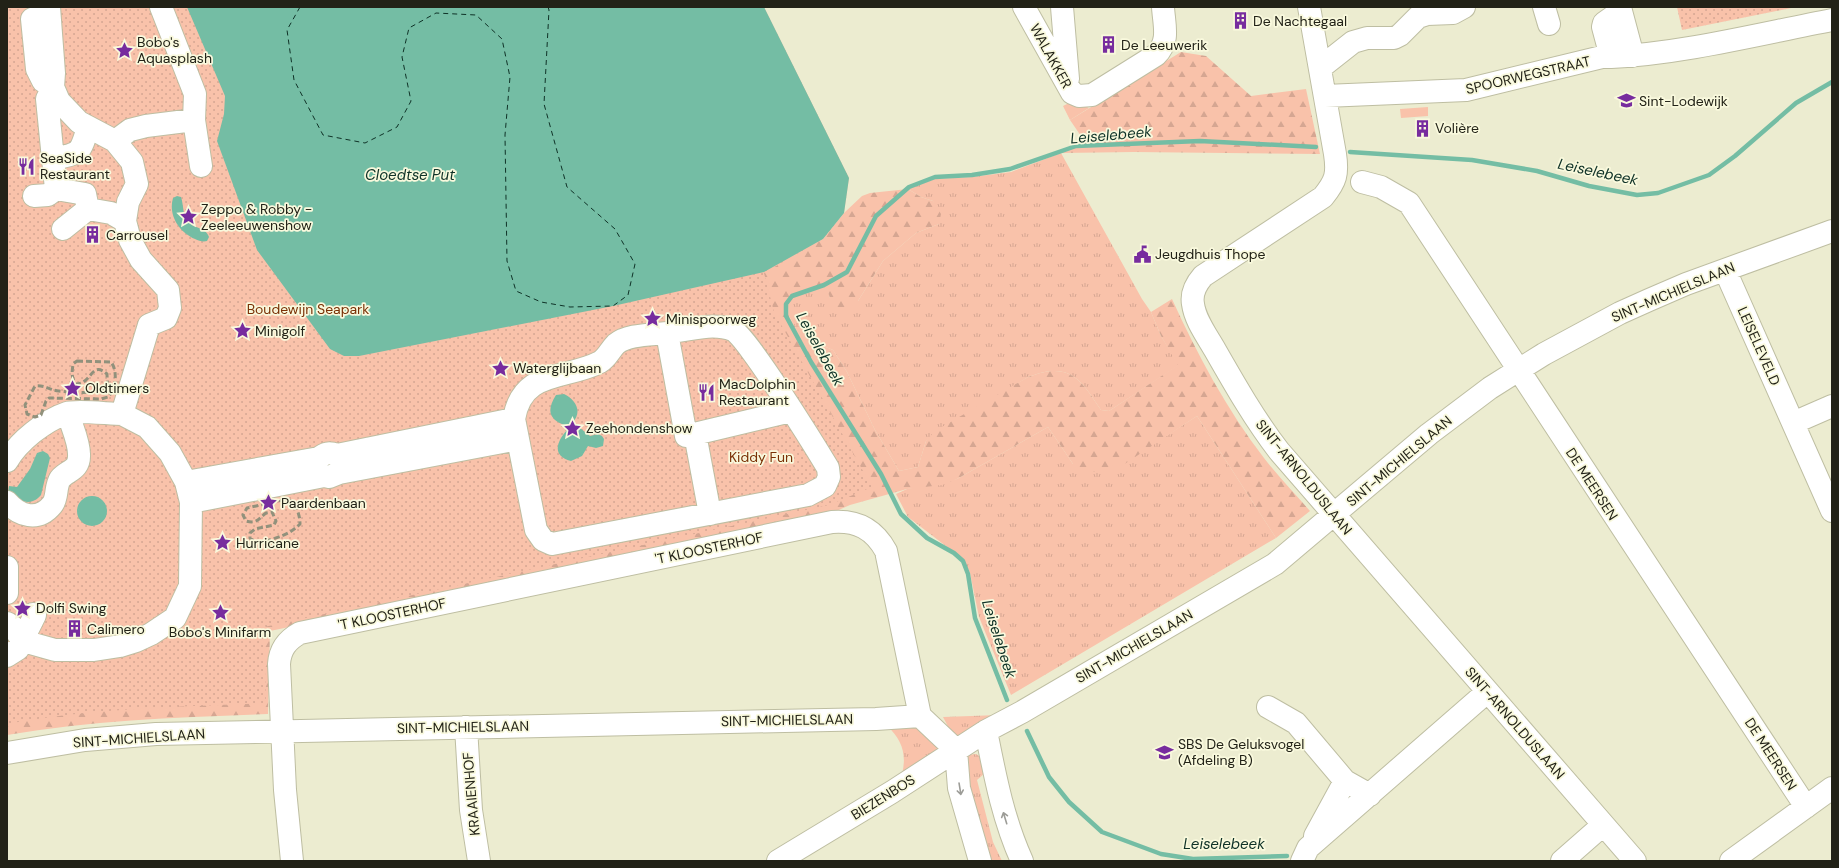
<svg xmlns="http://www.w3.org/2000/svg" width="1839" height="868" font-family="'DM Sans',sans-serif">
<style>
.grass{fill:url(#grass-tufts)}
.forest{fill:url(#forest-firs)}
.park{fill:url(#park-dots)}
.garden{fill:#f9c2aa}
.water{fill:#74bda4}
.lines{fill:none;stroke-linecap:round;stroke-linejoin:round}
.stream{stroke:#74bda4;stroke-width:4.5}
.ferry{stroke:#0f3227;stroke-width:1;stroke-dasharray:5 4;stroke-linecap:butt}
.minor-casing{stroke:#bebea2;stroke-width:24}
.minor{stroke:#fff;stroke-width:22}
.rail{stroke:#91917c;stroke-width:3;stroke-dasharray:6 3;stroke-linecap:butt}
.oneway{stroke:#9c9c97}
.labels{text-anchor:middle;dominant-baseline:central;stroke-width:3.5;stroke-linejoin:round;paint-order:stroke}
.poi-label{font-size:14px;fill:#222217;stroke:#f9f9dd;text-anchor:start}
.street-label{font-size:14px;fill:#222217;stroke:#f9f9dd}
.park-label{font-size:14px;fill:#7a3106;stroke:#f9f9dd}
.water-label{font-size:15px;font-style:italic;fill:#0f3227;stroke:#f9f9dd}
</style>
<defs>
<pattern id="grass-tufts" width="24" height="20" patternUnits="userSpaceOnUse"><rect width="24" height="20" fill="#f9c2aa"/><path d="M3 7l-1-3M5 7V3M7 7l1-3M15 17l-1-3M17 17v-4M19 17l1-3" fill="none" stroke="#d5a692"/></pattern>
<pattern id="forest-firs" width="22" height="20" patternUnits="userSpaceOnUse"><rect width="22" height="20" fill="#f9c2aa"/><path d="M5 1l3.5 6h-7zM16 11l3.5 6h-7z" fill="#d5a692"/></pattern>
<pattern id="park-dots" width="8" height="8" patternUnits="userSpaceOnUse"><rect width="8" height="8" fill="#f9c2aa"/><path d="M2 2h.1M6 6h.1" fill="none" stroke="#d5a692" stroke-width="1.8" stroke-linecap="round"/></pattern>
</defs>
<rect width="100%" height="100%" fill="#ececd0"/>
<path class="grass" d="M 1061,153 L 1142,299 L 1151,312 L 1161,336 L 1179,365 L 1109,411 L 1101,410 C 1080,378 1069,361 1028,377 L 926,441 L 918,467 L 899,471 L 875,430 L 847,372 L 833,350 L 821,345 L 811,355 L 789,316 L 788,305 L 793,296 L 827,286 L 830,298 L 858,301 L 883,261 L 916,233 L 939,224 L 933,201 L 921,197 L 908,189 L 934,179 L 972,177 L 1011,172 Z
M 1197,416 L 1276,538 L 1011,695 L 979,617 L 970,573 L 964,560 L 908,517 L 896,494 L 907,489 L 957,479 L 1048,427 L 1073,464 L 1166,436 Z
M 999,715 L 960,738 L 952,734 L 943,717 Z
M 914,723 L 943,748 L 902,774 C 907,755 902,739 887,726 Z
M 976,754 L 984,759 L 985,773 L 977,780 L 993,842 L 1002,861 L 987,861 L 963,760 L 968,755 Z"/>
<path class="forest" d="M 1181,52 L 1206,56 L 1251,96 L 1306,89 L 1320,154 L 1134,152 L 1061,153 L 1083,139 L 1070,120 Z
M 908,189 L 921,197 L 933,201 L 941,214 L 939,224 L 916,233 L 883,261 L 858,301 L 848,309 L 837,307 L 830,298 L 826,286 L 793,296 L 788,305 L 789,316 L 811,354 L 813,348 L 821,345 L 833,350 L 847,372 L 875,430 L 899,471 L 918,467 L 926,441 L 935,431 L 1028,377 C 1069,361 1080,378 1101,410 L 1109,411 L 1178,365 L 1161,336 L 1151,312 L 1172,299 C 1197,354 1227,410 1264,458 C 1278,476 1295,494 1310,511 L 1276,538 L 1197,416 L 1120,467 L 1104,473 L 1088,471 L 1073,464 L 1048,427 L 957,479 L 942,485 L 907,489 L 850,505 L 825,516 L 270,631 L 268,714 C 181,717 93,720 7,735 L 7,674 L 241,588 L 662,325 L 823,239 L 844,213 L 862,196 L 870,193 Z"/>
<path class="park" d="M 7,7 L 764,7 L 849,178 L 844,213 L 823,239 L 764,273 L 774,312 L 872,487 L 829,505 L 264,627 L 266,703 C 180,707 92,708 7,724 Z
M 1677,7 L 1796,7 L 1682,30 Z"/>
<path class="garden" d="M 1069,103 L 1081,104 L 1089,108 L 1070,120 L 1063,106 Z
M 1428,107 L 1428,116 L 1401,118 L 1400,109 Z"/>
<path class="water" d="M 187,7 L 764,7 L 849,178 L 844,213 L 823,239 L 764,272 L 613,306 L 359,356 L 344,356 L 330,349 L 257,250 L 217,141 L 224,114 L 225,96 Z
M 177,196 L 181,197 C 184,206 182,215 189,222 C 195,230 205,226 209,237 L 207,241 C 203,242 199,241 195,239 C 179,232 168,215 173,198 Z
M 564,394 C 576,400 583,412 572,423 L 572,427 L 580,428 L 590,436 L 598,434 L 602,436 L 604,439 L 603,446 L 596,448 L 588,446 L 582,456 L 571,461 C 551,456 557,441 567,430 L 567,426 C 549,420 546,411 556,395 Z
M 43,451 L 48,454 L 50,458 L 41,495 C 30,508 19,500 8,493 L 9,486 L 17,487 L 30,469 L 37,453 Z
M77 511a15 15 0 1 1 30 0a15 15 0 1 1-30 0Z"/>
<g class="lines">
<path class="stream" d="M 1350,152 L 1472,160 L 1537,171 L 1589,186 L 1637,195 L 1658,193 L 1709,175 L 1735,156 L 1796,103 L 1832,82
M 1007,700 L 975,618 L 968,574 L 963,561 L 954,553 L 927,538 L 901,514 L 881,474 L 811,362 L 786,316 L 786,304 L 792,296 L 824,285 L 847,272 L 876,216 L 909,187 L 935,177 L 972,175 L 1010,169 L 1076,146 L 1200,141 L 1316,147
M 1027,731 L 1049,777 L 1069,802 L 1102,832 L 1161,854 L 1193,859 L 1287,856"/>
<path class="ferry" d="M 300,7 L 287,30 L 294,80 L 323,135 L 365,143 L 397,127 L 411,101 L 402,57 L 409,28 L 436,13 L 476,15 L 502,39 L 510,77 L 505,135 L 507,261 L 516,291 L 541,302 L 570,307 L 613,306 L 628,295 L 635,264 L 615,229 L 567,187 L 544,104 L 549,10 L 548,7"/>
<defs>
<path id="minor" d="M 161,7 L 195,94 L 194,120 L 201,166
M 1024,7 L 1072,93 L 1079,96 L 1092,95 L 1156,55 C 1170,41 1164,25 1163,7
M 1062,7 L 1068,79
M 1309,7 L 1335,154 C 1338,174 1336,181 1323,197 L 1203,276 C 1196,284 1191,293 1193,304 C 1195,320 1207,336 1215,350 C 1235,385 1255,420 1279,451 L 1635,861
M 1544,7 L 1549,24
M 48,13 L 32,19 L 37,69 L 43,81 L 53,87 L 47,99 L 56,189 L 85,194 L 88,209 L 111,213 L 125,221
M 1633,56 L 1621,11 L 1604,23 L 1603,27 L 1611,57 C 1685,53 1759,34 1832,20
M 1320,68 L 1353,42 L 1367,38 L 1394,38 L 1400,35 L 1418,17 L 1427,14 L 1453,13 L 1464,7
M 1325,96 L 1466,90 L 1602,57 L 1611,57
M 115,141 L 130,130 L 146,126 L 194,120
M 52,159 C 80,153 80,155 88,127
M 1362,182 L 1381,187 L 1409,203 L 1806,807
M 34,196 L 48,195 L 56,189
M 63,229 L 88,209
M 1725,270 L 1832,511
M 667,333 C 688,330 713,322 733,330 C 746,335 816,448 828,468 L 829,477 L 825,486 L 808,495 L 552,544 L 543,540 L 536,530 L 514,419 C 522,369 566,380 600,362 C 607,358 610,350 616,344 C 628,334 652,335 667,333 L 686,436 L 791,411
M 1793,423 L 1832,406
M 695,434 L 710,514
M 7,461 C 19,441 44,421 67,413 C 76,410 110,414 122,414
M 186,482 L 319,458 C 325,453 329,452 337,455 L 514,419
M 7,502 C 19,516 38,522 52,505 C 58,498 55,487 60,479 C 67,470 80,471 79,454 C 79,441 71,425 68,413
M 191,502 L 324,476 L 329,477 L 339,473 L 518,439
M 7,567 L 7,593
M 7,623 L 13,627 L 23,641 L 55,650 L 94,650 L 120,646 L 136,641 L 151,634 L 175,618 L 190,586 L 191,502 L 186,482 L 170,453 L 147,427 L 122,414 L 149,325 L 166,318 L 170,308 L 168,290 L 141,260 L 130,240 L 125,221 L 128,202 L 137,184 L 132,162 L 115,141 L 79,122 L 59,101 L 53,87 L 54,73 L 49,7
M 7,656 L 18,649 L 35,615 L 33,614
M 1268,707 L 1296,723 L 1345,781 L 1370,795
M 466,727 L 471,810 L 479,861
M 986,731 C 995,776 1003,819 1022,861
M 7,753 L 85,740 L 156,734 L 876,719 L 920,716
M 1315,836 L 1345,781
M 292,861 L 285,790 L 279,664 C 280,649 287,640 300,633 L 832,522 C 857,520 874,529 886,551 L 920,716 L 956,750 L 959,788 L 980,861
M 778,861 L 892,792 L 986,731 L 1022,712 L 1275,564 L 1429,434 L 1490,388 L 1544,354 L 1620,313 L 1649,300 L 1686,284 L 1832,231
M 1302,861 L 1308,848 L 1487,692
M 1562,861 L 1603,825
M 1731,861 L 1832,788"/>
</defs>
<use href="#minor" class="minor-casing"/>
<use href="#minor" class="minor"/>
<path class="rail" d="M 77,361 L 111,362 C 118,371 116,389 108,397 L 101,399 L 49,398 L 46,401 L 41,415 L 35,417 L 27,414 L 25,405 L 35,386 C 46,385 49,390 59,391 C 67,392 104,395 107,387 C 108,384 107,378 107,374 C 91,360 92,384 76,384 C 71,378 72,372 73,364 Z
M 287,499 C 296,502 300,515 300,524 C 291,533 284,535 273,539 C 262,541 260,546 250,538 L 250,533 L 255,529 L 274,525 L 276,521 L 272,512 L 266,513 C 258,519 257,524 246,521 L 243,515 L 247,508 Z"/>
</g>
<defs><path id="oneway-shaft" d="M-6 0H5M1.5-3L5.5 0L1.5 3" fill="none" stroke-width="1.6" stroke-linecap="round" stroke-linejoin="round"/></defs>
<g class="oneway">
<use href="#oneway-shaft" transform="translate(960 789) rotate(81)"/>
<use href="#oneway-shaft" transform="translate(1005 818) rotate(-107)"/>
</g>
<defs>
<symbol id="building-bare" viewBox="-9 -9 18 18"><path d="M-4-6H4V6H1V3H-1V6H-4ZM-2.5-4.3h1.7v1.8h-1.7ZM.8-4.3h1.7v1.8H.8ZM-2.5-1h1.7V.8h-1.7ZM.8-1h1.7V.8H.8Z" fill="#772c9e" stroke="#f9f9dd" stroke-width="2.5" paint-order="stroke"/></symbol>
<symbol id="sight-bare" viewBox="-9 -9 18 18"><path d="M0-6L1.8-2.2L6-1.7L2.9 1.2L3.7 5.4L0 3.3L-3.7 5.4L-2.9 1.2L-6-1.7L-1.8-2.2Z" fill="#772c9e" stroke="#f9f9dd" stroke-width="2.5" paint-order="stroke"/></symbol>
<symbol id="school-bare" viewBox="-9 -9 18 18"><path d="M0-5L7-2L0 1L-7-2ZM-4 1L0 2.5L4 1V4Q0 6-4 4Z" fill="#772c9e" stroke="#f9f9dd" stroke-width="2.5" paint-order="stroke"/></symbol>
<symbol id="restaurant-bare" viewBox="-9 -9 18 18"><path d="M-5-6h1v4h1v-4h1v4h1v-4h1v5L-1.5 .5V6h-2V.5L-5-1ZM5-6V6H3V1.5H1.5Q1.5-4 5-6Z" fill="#772c9e" stroke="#f9f9dd" stroke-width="2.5" paint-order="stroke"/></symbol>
<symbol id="civic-bare" viewBox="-9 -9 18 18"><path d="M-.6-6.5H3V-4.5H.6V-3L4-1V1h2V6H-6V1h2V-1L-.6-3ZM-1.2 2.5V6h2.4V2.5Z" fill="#772c9e" stroke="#f9f9dd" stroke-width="2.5" paint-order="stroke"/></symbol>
</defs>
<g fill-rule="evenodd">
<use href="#building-bare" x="1228" y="8" width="25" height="25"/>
<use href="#building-bare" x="1096" y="32" width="25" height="25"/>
<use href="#sight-bare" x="112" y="38" width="25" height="25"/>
<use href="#school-bare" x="1614" y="88" width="25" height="25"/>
<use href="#building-bare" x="1410" y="116" width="25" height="25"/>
<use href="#restaurant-bare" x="14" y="154" width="25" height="25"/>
<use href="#sight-bare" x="176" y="204" width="25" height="25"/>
<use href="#building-bare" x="80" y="222" width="25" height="25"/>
<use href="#civic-bare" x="1130" y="242" width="25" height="25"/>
<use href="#sight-bare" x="640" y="306" width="25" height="25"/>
<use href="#sight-bare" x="230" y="318" width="25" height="25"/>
<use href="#sight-bare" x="488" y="356" width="25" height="25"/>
<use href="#sight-bare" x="60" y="376" width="25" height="25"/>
<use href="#restaurant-bare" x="694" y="380" width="25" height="25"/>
<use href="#sight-bare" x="560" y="416" width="25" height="25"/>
<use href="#sight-bare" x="256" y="490" width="25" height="25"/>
<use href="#sight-bare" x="210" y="530" width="25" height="25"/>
<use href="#sight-bare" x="10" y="596" width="25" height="25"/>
<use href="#sight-bare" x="208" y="600" width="25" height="25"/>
<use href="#building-bare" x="62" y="616" width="25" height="25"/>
<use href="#school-bare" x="1152" y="740" width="25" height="25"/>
</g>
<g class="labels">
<g class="poi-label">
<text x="1253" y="21">De Nachtegaal</text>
<text x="137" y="42">Bobo's<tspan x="137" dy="16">Aquasplash</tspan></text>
<text x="1121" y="45">De Leeuwerik</text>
<text x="1639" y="101">Sint-Lodewijk</text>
<text x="1435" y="128">Volière</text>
<text x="40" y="158">SeaSide<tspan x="40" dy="16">Restaurant</tspan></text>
<text x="201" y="209">Zeppo &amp; Robby -<tspan x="201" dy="16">Zeeleeuwenshow</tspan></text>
<text x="106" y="235">Carrousel</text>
<text x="1155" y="254">Jeugdhuis Thope</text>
<text x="666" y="319">Minispoorweg</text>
<text x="255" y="331">Minigolf</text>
<text x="513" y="368">Waterglijbaan</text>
<text x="719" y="384">MacDolphin<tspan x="719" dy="16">Restaurant</tspan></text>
<text x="85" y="388">Oldtimers</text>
<text x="586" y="428">Zeehondenshow</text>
<text x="281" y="503">Paardenbaan</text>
<text x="236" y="543">Hurricane</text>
<text x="36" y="608">Dolfi Swing</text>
<text x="87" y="629">Calimero</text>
<text x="220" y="632" text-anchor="middle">Bobo's Minifarm</text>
<text x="1178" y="744">SBS De Geluksvogel<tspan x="1178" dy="16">(Afdeling B)</tspan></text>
</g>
<g class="street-label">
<text transform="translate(1051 56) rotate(61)">WALAKKER</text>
<text transform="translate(1528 75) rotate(-13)">SPOORWEGSTRAAT</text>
<text transform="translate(1673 292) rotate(-23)">SINT-MICHIELSLAAN</text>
<text transform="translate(1759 346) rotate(66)">LEISELEVELD</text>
<text transform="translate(1399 461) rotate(-40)">SINT-MICHIELSLAAN</text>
<text transform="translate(1304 477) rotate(51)">SINT-ARNOLDUSLAAN</text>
<text transform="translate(1592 484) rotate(57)">DE MEERSEN</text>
<text transform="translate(709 548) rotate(-12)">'T KLOOSTERHOF</text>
<text transform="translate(392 614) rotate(-12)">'T KLOOSTERHOF</text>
<text transform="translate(1134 646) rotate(-30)">SINT-MICHIELSLAAN</text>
<text transform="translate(787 720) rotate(-1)">SINT-MICHIELSLAAN</text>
<text transform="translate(1515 723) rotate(49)">SINT-ARNOLDUSLAAN</text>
<text transform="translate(463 727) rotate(-1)">SINT-MICHIELSLAAN</text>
<text transform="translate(139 738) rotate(-4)">SINT-MICHIELSLAAN</text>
<text transform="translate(1771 754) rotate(57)">DE MEERSEN</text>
<text transform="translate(471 794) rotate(-95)">KRAAIENHOF</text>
<text transform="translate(883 797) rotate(-32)">BIEZENBOS</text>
</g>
<g class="park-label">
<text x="308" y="309">Boudewijn Seapark</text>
<text x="761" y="457">Kiddy Fun</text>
</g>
<g class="water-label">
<text transform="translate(1111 135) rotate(-5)">Leiselebeek</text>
<text transform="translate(1598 172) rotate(12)">Leiselebeek</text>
<text x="410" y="175">Cloedtse Put</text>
<text transform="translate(820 349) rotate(61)">Leiselebeek</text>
<text transform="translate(999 639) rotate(72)">Leiselebeek</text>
<text x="1224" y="844">Leiselebeek</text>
</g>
</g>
<rect width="1839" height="868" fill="none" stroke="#222217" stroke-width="16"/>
</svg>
